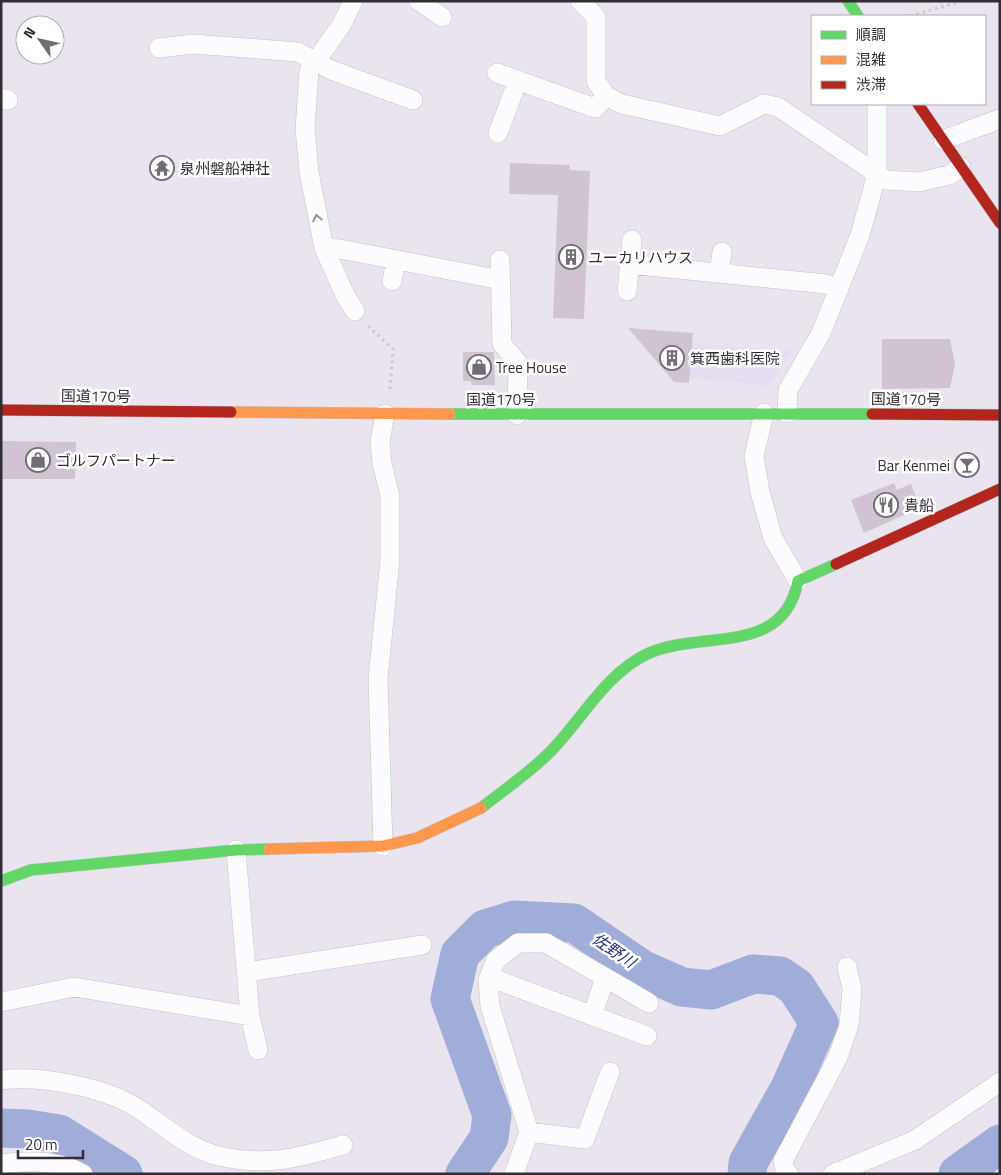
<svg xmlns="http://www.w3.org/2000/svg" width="1001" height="1175" font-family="'Titillium Web','Noto Sans JP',sans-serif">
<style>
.built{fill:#e7ddf1}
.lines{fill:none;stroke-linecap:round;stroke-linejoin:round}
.river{stroke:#a1add9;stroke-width:39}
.building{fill:#d1c4d2}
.street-casing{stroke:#c6c1c9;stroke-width:20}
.fast-casing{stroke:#c6c1c9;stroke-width:12}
.slow-casing{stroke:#c6c1c9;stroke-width:12}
.jam-casing{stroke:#c6c1c9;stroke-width:12}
.path{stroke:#cac8cb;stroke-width:3;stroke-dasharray:2.5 4;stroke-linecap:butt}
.street{stroke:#fcfbfd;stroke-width:19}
.fast{stroke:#63d668;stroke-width:11}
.slow{stroke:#ff974d;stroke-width:11}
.jam{stroke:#b3261e;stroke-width:11}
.oneway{stroke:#969498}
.labels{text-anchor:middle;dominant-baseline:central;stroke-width:5;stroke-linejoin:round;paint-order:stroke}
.poi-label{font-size:15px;fill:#312d34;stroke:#fff;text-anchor:start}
.street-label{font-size:15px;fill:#312d34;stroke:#fff}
.water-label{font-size:16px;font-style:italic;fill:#222f75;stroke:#fff}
</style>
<rect width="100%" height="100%" fill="#eae4ef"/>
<path class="built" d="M 691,343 L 792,351 L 767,386 L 683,377 Z"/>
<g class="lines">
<path class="river" d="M 1,1128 L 28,1129 L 59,1134 L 123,1174
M 465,1174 L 489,1138 L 492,1115 L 450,999 L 460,954 L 485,929 L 514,920 L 574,923 L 643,970 L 682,987 L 711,990 L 753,974 L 780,976 L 796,987 L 819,1023 L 790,1088 L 748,1163 L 747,1174
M 958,1174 L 1000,1144"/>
</g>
<path class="building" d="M 510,163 L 570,165 L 569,170 L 590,171 L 584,319 L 553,318 L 558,195 L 509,194 Z
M 628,328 L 693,333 L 689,383 L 674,382 Z
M 882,339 L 950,339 L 955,364 L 950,388 L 882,389 Z
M 463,352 L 494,352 L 495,385 L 472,385 L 471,381 L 463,381 Z
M 1,441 L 76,442 L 75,479 L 1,479 Z
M 894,483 L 897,490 L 911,484 L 920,508 L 864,533 L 851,500 Z"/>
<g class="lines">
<defs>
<path id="street" d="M 353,1 L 342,24 L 309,71 L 305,129 L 309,172 L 324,248 L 346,297 L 355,311
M 419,1 L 442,17
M 580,1 L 596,17 L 596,81 L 606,96 L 622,104 L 720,126 L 764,104 L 778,107 L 886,180 L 919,182 L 949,175 L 961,167
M 159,48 L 193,44 L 298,52 L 331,70 L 413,100
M 497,73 L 595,108 L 606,96
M 1,98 L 8,100
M 498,133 L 518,80
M 943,140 L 1000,119
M 324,248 L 340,249 L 501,280
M 500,260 L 502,344 L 518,363 L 517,415
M 629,264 L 826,284 L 839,289
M 719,273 L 722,252
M 392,281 L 396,260
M 627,291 L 632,240
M 764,413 L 754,456 L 760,492 L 773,538 L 798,581
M 787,413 L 788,390 L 821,333 L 860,235 L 877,174 L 877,104
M 383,846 L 378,679 L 390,560 L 390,496 L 382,463 L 380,442 L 385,414
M 236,850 L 250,1016 L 258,1050
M 246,972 L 422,945
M 489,977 L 647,1036
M 1,1002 L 74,987 L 250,1016
M 592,1016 L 605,978
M 1,1080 C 40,1075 104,1087 137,1108 C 163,1125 189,1149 219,1156 C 267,1167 297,1158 343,1145
M 529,1132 L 585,1139 L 610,1072
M 1,1164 C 29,1160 58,1160 83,1174
M 514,1174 L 529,1132 L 490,1006 L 488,980 L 496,960 L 518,943 L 546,943 L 649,1003
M 789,1174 L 785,1171 L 783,1161 L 838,1057 L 849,1025 L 852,989 L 847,967
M 833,1174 L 915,1140 L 1000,1082"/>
<path id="fast" d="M 848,1 L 858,16
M 450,414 L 872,414
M 481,808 C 504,790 529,773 549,753 C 582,720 604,675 647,654 C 701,629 783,658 798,581 L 836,564
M 1,881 L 31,870 L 236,850 L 269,849"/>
<path id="slow" d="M 231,412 L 450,414
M 269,849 L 383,846 L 417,838 L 481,808"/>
<path id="jam" d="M 918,104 L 1000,223
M 1,410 L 231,412
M 872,414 L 1000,415
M 836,564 L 1000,489"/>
</defs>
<use href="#street" class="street-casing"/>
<use href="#fast" class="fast-casing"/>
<use href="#slow" class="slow-casing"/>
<use href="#jam" class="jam-casing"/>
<path class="path" d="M 910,16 L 962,1
M 368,326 L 393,349 L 390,389"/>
<use href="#street" class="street"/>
<use href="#fast" class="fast"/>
<use href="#slow" class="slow"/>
<use href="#jam" class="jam"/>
</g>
<defs><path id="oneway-chevron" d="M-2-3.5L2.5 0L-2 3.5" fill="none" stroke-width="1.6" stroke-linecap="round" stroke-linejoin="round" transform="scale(1.25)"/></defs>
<use class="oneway" href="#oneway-chevron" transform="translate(317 218) rotate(-101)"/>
<defs>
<symbol id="temple-ring" viewBox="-11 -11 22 22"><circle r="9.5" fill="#fff" stroke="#726d75" stroke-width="1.5"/><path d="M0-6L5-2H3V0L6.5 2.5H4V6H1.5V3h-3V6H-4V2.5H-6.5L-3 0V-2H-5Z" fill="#726d75"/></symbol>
<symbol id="building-ring" viewBox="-11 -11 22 22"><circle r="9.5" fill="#fff" stroke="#726d75" stroke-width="1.5"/><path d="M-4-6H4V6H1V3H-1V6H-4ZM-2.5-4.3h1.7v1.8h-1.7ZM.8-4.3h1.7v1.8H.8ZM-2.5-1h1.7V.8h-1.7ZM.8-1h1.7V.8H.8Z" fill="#726d75"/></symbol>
<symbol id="shop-ring" viewBox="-11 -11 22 22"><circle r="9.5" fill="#fff" stroke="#726d75" stroke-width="1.5"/><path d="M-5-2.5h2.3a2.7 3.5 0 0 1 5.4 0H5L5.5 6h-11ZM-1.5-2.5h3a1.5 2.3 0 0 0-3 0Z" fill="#726d75"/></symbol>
<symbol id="bar-ring" viewBox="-11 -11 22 22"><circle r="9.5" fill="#fff" stroke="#726d75" stroke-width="1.5"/><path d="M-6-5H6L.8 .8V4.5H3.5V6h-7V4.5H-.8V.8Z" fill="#726d75"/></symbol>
<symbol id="restaurant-ring" viewBox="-11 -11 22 22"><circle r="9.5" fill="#fff" stroke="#726d75" stroke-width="1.5"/><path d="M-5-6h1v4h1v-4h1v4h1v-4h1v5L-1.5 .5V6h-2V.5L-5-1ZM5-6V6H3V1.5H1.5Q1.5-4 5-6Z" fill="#726d75"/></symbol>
</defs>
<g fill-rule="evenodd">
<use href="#temple-ring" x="148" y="154" width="28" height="28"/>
<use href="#building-ring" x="557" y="243" width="28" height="28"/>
<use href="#building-ring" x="658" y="344" width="28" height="28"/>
<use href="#shop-ring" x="465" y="353" width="28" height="28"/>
<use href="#shop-ring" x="24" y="446" width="28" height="28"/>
<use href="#bar-ring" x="953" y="451" width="28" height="28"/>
<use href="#restaurant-ring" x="872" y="491" width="28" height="28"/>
</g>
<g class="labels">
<g class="poi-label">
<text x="180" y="168">泉州磐船神社</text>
<text x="588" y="257">ユーカリハウス</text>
<text x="690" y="358">箕西歯科医院</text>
<text x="496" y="367">Tree House</text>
<text x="56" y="460">ゴルフパートナー</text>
<text x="950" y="465" text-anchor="end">Bar Kenmei</text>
<text x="904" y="505">貴船</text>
</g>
<g class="street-label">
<text transform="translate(96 396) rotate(1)">国道170号</text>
<text x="501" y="399">国道170号</text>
<text transform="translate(906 399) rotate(1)">国道170号</text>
</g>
<g class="water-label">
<text transform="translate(614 950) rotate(34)">佐野川</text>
</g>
</g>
<rect width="1001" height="1175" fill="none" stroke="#312d34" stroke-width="5"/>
<rect x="811" y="15" width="175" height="90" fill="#ffffff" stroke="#adabae"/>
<rect x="821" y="31" width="25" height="8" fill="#63d668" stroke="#adabae"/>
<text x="856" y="40" font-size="15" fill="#312d34">順調</text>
<rect x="821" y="56" width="25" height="8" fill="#ff974d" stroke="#adabae"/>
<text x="856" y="65" font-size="15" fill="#312d34">混雑</text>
<rect x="821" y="81" width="25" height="8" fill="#b3261e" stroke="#adabae"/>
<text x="856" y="90" font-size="15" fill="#312d34">渋滞</text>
<g transform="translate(40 40) rotate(304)"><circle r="24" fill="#ffffff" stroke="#adabae"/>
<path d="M0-4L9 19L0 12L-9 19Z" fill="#726d75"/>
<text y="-8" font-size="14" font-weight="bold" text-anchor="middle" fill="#312d34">N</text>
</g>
<path d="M18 1150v8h65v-8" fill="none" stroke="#312d34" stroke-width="2.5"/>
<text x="25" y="1150" font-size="15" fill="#312d34" stroke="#ffffff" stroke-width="4" paint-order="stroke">20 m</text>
</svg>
